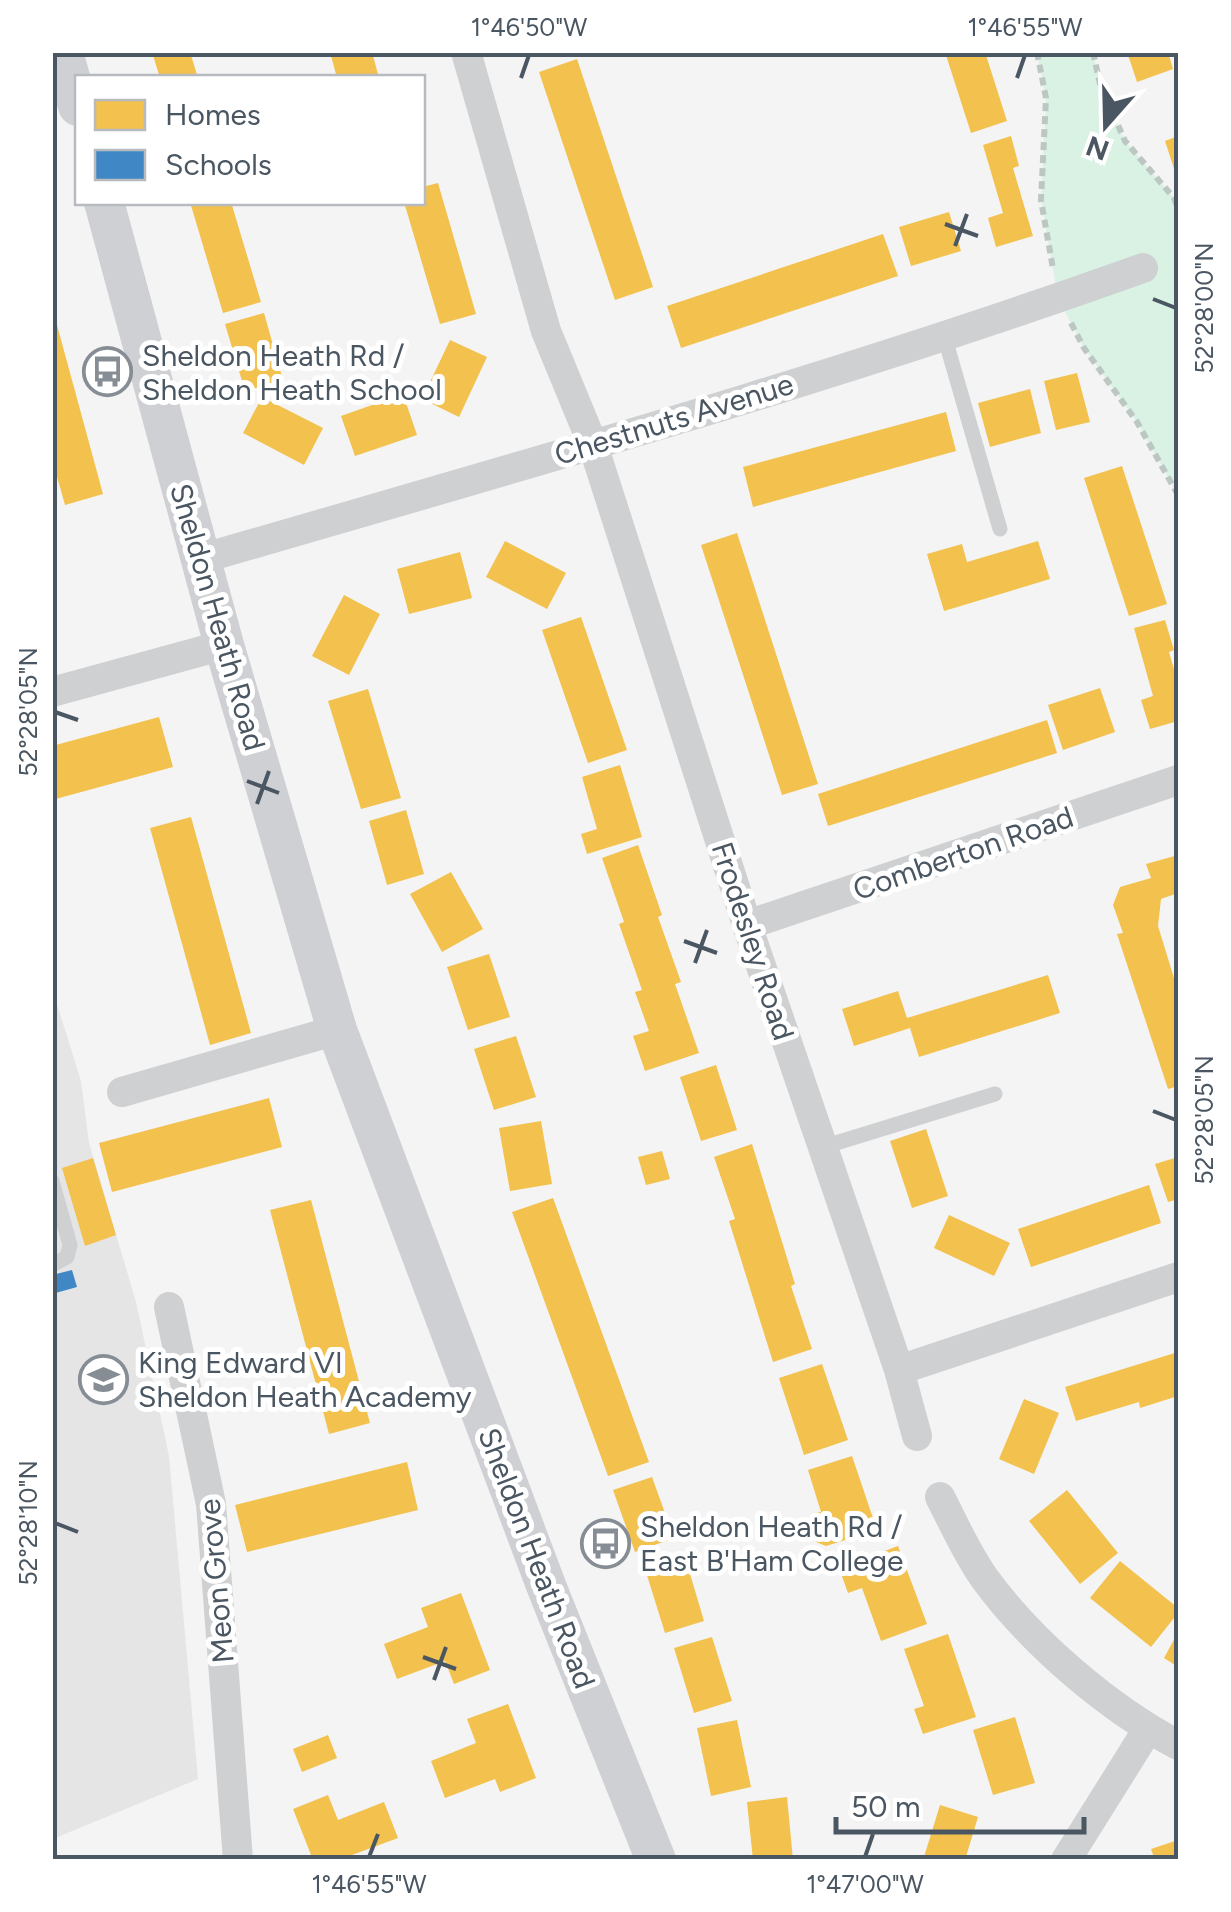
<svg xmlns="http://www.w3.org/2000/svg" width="1231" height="1912" font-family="Figtree,sans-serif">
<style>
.education{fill:#e6e5e6}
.green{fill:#d9f2e3}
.homes{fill:#f2c14e}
.schools{fill:#3f88c5}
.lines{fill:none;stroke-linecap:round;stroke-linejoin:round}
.path{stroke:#bcc7c4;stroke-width:6;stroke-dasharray:8 5;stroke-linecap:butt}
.lane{stroke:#ced0d2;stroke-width:15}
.street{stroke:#ced0d2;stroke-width:30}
.secondary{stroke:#ced0d4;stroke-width:40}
.ticks{fill:none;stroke:#4a5661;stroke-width:4}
.labels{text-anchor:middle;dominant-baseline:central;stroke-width:10;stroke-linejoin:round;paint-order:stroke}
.poi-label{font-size:30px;fill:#4a5661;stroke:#fff;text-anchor:start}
.street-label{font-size:30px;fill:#4a5661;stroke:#fff}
.neatline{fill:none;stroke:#4a5661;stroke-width:4}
.ticks-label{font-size:25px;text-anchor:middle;fill:#4a5661}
</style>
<rect width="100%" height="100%" fill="#f4f4f4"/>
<path class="education" d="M 52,988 L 81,1081 L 89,1143 L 136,1302 L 169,1456 L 198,1779 L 53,1839 Z"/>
<path class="green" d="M 1037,53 L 1093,53 L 1100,84 L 1125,141 L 1174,198 L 1178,209 L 1178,495 L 1137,422 L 1084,348 L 1058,298 L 1041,200 L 1046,98 Z"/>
<path class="homes" d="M 152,52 L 190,52 L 198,78 L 160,78 Z
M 330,52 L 372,52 L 379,78 L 337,78 Z
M 945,52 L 985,52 L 1007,121 L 971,133 Z
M 1127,52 L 1168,52 L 1173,69 L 1137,82 Z
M 577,59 L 653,287 L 615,300 L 539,72 Z
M 1011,136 L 1019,166 L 1013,168 L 1033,236 L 996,247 L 988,218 L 1003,213 L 983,145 Z
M 1178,136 L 1178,181 L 1165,141 Z
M 438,183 L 476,314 L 440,324 L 404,202 L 422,202 L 422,187 Z
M 190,202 L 231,202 L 261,302 L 223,313 Z
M 949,212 L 961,251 L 911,266 L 899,227 Z
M 883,234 L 898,276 L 681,348 L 667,306 Z
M 264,313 L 283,380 L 245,391 L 225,324 Z
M 54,314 L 103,494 L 65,505 L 52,459 Z
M 450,340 L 487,357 L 459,417 L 422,399 Z
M 1077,373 L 1090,422 L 1056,430 L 1044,381 Z
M 1030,389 L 1041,433 L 990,447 L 978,403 Z
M 403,394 L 417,435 L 355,456 L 341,416 Z
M 262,397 L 323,428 L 304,465 L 243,433 Z
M 946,412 L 956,451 L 753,507 L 743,467 Z
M 1122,466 L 1167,604 L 1129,616 L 1084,478 Z
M 737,533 L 818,784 L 782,795 L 701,545 Z
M 505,541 L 566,573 L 547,609 L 486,577 Z
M 1038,541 L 1050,579 L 944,611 L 927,554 L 962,544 L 967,562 Z
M 460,552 L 472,598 L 409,614 L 397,569 Z
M 344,595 L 380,614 L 349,675 L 312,656 Z
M 581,617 L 627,750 L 588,763 L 542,630 Z
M 1165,620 L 1174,650 L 1169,652 L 1178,683 L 1178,721 L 1150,729 L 1141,700 L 1153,696 L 1134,628 Z
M 1100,688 L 1115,732 L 1063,750 L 1048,705 Z
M 368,689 L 401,798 L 361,809 L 328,701 Z
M 159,717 L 173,767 L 52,800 L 52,746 Z
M 1047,720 L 1057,753 L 828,826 L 818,794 Z
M 620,765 L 642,837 L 587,854 L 581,834 L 597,829 L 582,777 Z
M 406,810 L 424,874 L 387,885 L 369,821 Z
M 191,817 L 251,1033 L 210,1045 L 150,828 Z
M 638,845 L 662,915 L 658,917 L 681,982 L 675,984 L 699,1053 L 645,1071 L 633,1036 L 649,1031 L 635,992 L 642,990 L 619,924 L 624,922 L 602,858 Z
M 1178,855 L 1178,893 L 1161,899 L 1158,926 L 1178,991 L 1178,1086 L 1168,1089 L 1117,934 L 1123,933 L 1113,905 L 1120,887 L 1151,878 L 1146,864 Z
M 451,872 L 483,929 L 442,952 L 410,894 Z
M 489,954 L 510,1017 L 468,1030 L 447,967 Z
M 1048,975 L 1060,1013 L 919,1057 L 910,1028 L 854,1046 L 842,1009 L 898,991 L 907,1018 Z
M 516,1036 L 536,1097 L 494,1110 L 474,1049 Z
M 716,1065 L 737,1130 L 701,1141 L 680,1077 Z
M 269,1098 L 282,1147 L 112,1192 L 99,1143 Z
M 541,1121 L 552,1184 L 510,1191 L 499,1128 Z
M 926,1129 L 948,1196 L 912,1208 L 890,1141 Z
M 752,1144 L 795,1284 L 791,1286 L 812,1349 L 773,1362 L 729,1221 L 735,1219 L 714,1157 Z
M 662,1151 L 670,1179 L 646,1185 L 638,1157 Z
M 1178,1157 L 1178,1199 L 1168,1202 L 1155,1164 Z
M 93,1158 L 116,1235 L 85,1246 L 62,1168 Z
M 1149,1185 L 1161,1223 L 1031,1267 L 1018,1229 Z
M 553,1198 L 649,1462 L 608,1476 L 512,1212 Z
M 311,1200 L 370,1423 L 329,1434 L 270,1210 Z
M 949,1215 L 1010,1243 L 994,1276 L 934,1248 Z
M 1178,1352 L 1178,1396 L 1140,1408 L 1139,1402 L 1076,1421 L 1065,1387 Z
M 822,1364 L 848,1440 L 804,1455 L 779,1378 Z
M 1024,1399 L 1059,1413 L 1034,1474 L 999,1459 Z
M 852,1456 L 877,1530 L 826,1546 L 816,1542 L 810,1521 L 812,1513 L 821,1512 L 808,1470 Z
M 407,1462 L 418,1510 L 247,1552 L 235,1505 Z
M 652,1477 L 674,1538 L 635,1552 L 613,1490 Z
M 1067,1490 L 1118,1553 L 1080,1584 L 1029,1521 Z
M 898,1546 L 927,1624 L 881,1641 L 862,1588 L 848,1593 L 839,1568 Z
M 685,1557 L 704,1621 L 665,1633 L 645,1569 Z
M 1120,1561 L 1178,1608 L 1178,1613 L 1151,1647 L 1090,1598 Z
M 461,1593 L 490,1670 L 454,1684 L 445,1661 L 397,1679 L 384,1644 L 428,1627 L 421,1608 Z
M 1178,1632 L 1178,1667 L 1164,1658 Z
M 948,1634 L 976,1717 L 923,1734 L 914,1709 L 924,1706 L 904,1649 Z
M 712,1637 L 732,1701 L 694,1713 L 674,1648 Z
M 508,1704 L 536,1778 L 500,1792 L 495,1779 L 445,1798 L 431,1761 L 476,1743 L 467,1719 Z
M 1015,1717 L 1035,1783 L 993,1795 L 973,1730 Z
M 737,1720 L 751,1787 L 711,1796 L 697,1728 Z
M 328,1735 L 337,1758 L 302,1772 L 293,1749 Z
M 328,1795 L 338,1820 L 384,1802 L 398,1838 L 352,1855 L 354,1860 L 313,1860 L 293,1809 Z
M 787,1797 L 793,1860 L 753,1860 L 747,1802 Z
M 940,1805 L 978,1817 L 965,1860 L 923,1860 Z
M 1178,1840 L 1178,1860 L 1155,1860 L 1151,1849 Z"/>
<path class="schools" d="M 72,1270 L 77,1287 L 52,1294 L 52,1275 Z"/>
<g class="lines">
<path class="path" d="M 1037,52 L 1046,98 L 1041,200 L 1053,269
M 1093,52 L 1100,84 L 1125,141 L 1174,198 L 1178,209
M 1071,323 L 1084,348 L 1137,422 L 1178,495"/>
<path class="lane" d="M 944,335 L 1000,529
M 823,1147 L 995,1094
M 52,1181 L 70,1245 L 67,1257 L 52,1265"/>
<path class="street" d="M 466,52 L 546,331 L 593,445 L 747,925 L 899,1370 L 917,1436
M 201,559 C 516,467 834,379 1143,268
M 52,692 L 224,645
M 747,925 L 1178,780
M 122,1092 L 337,1030
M 169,1307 L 211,1504 L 238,1860
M 899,1370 L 1178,1277
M 940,1497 C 954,1524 967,1554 985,1579 C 1032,1643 1108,1708 1178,1745
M 1066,1860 L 1148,1729"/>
<path class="secondary" d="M 63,52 L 78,106
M 104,202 L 224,645 L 337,1030 L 547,1588 L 656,1860"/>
</g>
<path class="ticks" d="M 521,78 L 529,55M 1017,78 L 1025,55M 945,224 L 978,236M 955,246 L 967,214M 1153,299 L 1176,308M 55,712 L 78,720M 247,781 L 279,793M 257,804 L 269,771M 684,941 L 717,953M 695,963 L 707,930M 1153,1111 L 1176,1120M 55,1523 L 78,1532M 423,1657 L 456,1669M 434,1680 L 446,1647M 369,1857 L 378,1834M 865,1857 L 873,1834"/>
<defs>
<symbol id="bus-ring" viewBox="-11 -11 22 22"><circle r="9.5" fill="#fff" stroke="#868d94" stroke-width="1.5"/><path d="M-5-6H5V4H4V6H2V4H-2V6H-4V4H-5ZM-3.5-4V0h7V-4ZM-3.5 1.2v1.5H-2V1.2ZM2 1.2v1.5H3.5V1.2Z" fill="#868d94"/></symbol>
<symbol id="school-ring" viewBox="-11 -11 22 22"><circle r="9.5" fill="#fff" stroke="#868d94" stroke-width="1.5"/><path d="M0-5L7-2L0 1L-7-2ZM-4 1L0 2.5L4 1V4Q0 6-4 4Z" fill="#868d94"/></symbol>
</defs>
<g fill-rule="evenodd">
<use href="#bus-ring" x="80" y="344" width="55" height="55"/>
<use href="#school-ring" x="76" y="1352" width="55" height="55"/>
<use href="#bus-ring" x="578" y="1516" width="55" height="55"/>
</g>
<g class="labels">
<g class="poi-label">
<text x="142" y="355">Sheldon Heath Rd /<tspan x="142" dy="34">Sheldon Heath School</tspan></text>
<text x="138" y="1362">King Edward VI<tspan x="138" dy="34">Sheldon Heath Academy</tspan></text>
<text x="640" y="1526">Sheldon Heath Rd /<tspan x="640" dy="34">East B'Ham College</tspan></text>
</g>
<g class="street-label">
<text transform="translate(674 419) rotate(-17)">Chestnuts Avenue</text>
<text transform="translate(218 617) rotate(74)">Sheldon Heath Road</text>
<text transform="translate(963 853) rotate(-19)">Comberton Road</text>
<text transform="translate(753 941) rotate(72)">Frodesley Road</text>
<text transform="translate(537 1558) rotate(69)">Sheldon Heath Road</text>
<text transform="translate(216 1581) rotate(-95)">Meon Grove</text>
</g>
</g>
<rect width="1231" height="1912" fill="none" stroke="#ffffff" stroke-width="110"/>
<rect x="75" y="75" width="350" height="130" fill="#ffffff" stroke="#b7bbc0" stroke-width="2.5"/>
<rect x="95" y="100" width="50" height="30" fill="#f2c14e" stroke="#b7bbc0" stroke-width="2.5"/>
<text x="165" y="125" font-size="30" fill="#4a5661">Homes</text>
<rect x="95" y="150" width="50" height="30" fill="#3f88c5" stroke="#b7bbc0" stroke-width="2.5"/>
<text x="165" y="175" font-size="30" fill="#4a5661">Schools</text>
<g transform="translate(1106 125) rotate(200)" stroke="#ffffff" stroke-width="8" paint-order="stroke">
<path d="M0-8L18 38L0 25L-18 38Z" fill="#4a5661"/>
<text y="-15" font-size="28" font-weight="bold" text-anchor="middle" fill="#4a5661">N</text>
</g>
<path d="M836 1817v15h248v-15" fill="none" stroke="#4a5661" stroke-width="5"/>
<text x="851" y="1817" font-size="30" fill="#4a5661" stroke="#ffffff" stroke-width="8" paint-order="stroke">50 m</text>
<rect x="55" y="55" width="1121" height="1802" class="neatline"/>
<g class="ticks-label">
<text x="529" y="36">1°46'50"W</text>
<text x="1025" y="36">1°46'55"W</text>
<text transform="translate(1204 308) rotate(-90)" y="9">52°28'00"N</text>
<text transform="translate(28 712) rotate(-90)" y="9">52°28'05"N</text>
<text transform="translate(1204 1120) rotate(-90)" y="9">52°28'05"N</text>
<text transform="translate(28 1523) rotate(-90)" y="9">52°28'10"N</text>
<text x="369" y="1893">1°46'55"W</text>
<text x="865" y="1893">1°47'00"W</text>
</g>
</svg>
